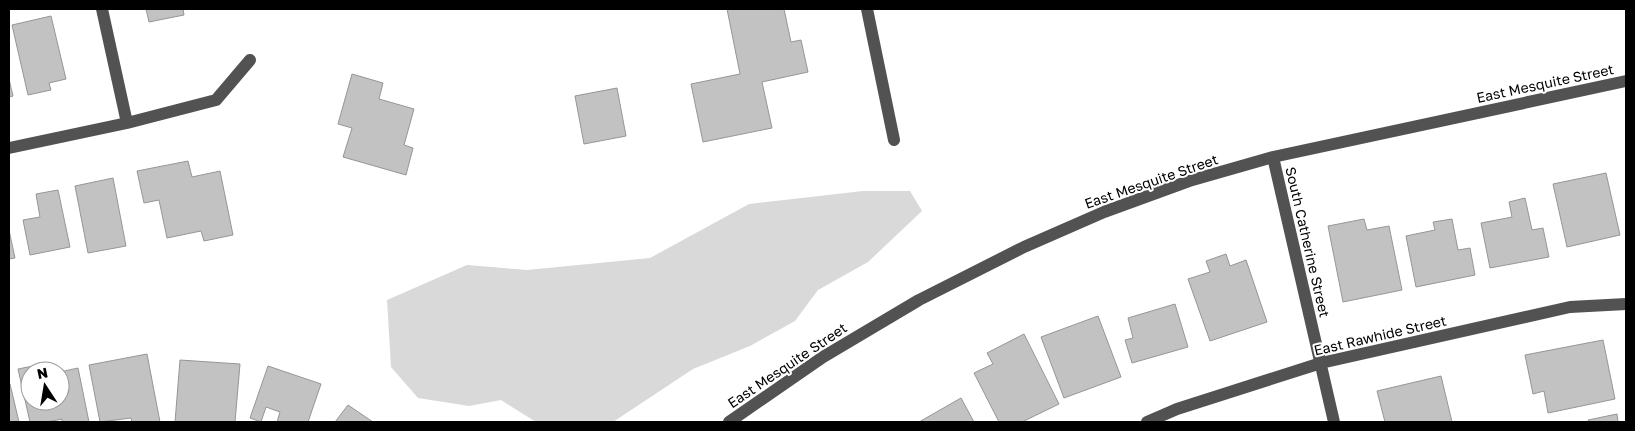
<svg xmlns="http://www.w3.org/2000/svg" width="1635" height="431" font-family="'Golos Text',sans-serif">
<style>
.green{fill:#d9d9d9}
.building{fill:#c2c2c2;stroke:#969696}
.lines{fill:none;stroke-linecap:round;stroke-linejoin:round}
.minor{stroke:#525252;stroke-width:12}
.labels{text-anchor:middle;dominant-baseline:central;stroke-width:4;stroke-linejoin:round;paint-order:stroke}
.street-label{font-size:14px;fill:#000;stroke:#fff}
</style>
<rect width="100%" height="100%" fill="#fff"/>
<path class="green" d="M 863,191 L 910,191 L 922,211 L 868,262 L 818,290 L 795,321 L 750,346 L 693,369 L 613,422 L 536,422 L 501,400 L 469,406 L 418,398 L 391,367 L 387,300 L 467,265 L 527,270 L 650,258 L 749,204 Z"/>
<path class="building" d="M 146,9 L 183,9 L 184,15 L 149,22 Z
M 727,9 L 784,9 L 791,42 L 801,40 L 808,72 L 762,82 L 772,128 L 703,142 L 691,84 L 740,74 Z
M 51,16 L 66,79 L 49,83 L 51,90 L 28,95 L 12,25 Z
M 352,74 L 383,83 L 379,99 L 414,109 L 404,145 L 413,148 L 406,175 L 343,157 L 352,128 L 338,124 Z
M 9,79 L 13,96 L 9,97 Z
M 617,88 L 626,136 L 584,144 L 575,96 Z
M 188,161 L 192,177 L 220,171 L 233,235 L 204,241 L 201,231 L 167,238 L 159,200 L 144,203 L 137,171 Z
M 1606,173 L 1620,235 L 1567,247 L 1553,184 Z
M 113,178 L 126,246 L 88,253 L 75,186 Z
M 58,190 L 70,247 L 30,255 L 23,220 L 40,217 L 36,194 Z
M 1525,198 L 1532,230 L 1543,228 L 1549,257 L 1490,268 L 1481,223 L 1512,217 L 1509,202 Z
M 1364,219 L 1367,230 L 1389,226 L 1402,290 L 1343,302 L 1328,226 Z
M 1452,219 L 1458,250 L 1470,248 L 1475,275 L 1416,287 L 1406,236 L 1435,230 L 1433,222 Z
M 9,230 L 15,258 L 9,259 Z
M 1226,254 L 1230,266 L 1246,260 L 1267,322 L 1210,341 L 1188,279 L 1210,272 L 1206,261 Z
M 1175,304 L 1188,347 L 1132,363 L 1125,340 L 1133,338 L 1128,318 Z
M 1098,316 L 1121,377 L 1064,398 L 1041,337 Z
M 1024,334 L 1059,404 L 1022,422 L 999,422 L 974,373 L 993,364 L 987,353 Z
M 1603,340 L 1615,399 L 1548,413 L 1544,391 L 1533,394 L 1525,355 Z
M 147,354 L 160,422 L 132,422 L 131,418 L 100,422 L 89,365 Z
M 180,360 L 240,364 L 235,422 L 175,422 Z
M 43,364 L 45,371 L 30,371 L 30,401 L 60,401 L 60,372 L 78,368 L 89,422 L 62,422 L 62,419 L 47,422 L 30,422 L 18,369 Z
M 268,366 L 321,384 L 308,422 L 277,422 L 280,412 L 266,407 L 261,422 L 250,418 Z
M 1441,376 L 1452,422 L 1385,422 L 1377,391 Z
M 9,384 L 10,384 L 19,422 L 9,422 Z
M 961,398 L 974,422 L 919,422 Z
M 348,405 L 373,422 L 335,422 Z
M 1617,414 L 1618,422 L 1589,422 L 1588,420 Z"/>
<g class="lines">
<path class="minor" d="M 102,9 L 127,123
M 867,9 L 894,140
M 9,148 L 127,123 L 216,100 L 250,60
M 1273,157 L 1334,422
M 729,422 L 823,357 L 919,300 L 1024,247 L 1104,212 L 1189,181 L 1273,157 L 1626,81
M 1147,422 L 1177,409 L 1321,363 L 1570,307 L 1626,304"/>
</g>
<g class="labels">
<g class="street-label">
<text transform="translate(1545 83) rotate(-12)">East Mesquite Street</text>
<text transform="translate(1151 181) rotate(-19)">East Mesquite Street</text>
<text transform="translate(1308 242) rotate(77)">South Catherine Street</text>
<text transform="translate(1380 335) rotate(-13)">East Rawhide Street</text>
<text transform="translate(787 365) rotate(-34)">East Mesquite Street</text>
</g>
</g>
<rect width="1635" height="431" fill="none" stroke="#000000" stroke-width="20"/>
<g transform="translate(45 386) rotate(348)"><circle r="24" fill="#ffffff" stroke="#999999"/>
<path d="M0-4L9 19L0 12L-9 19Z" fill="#000000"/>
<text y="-8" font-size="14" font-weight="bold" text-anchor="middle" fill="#000000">N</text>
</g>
</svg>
